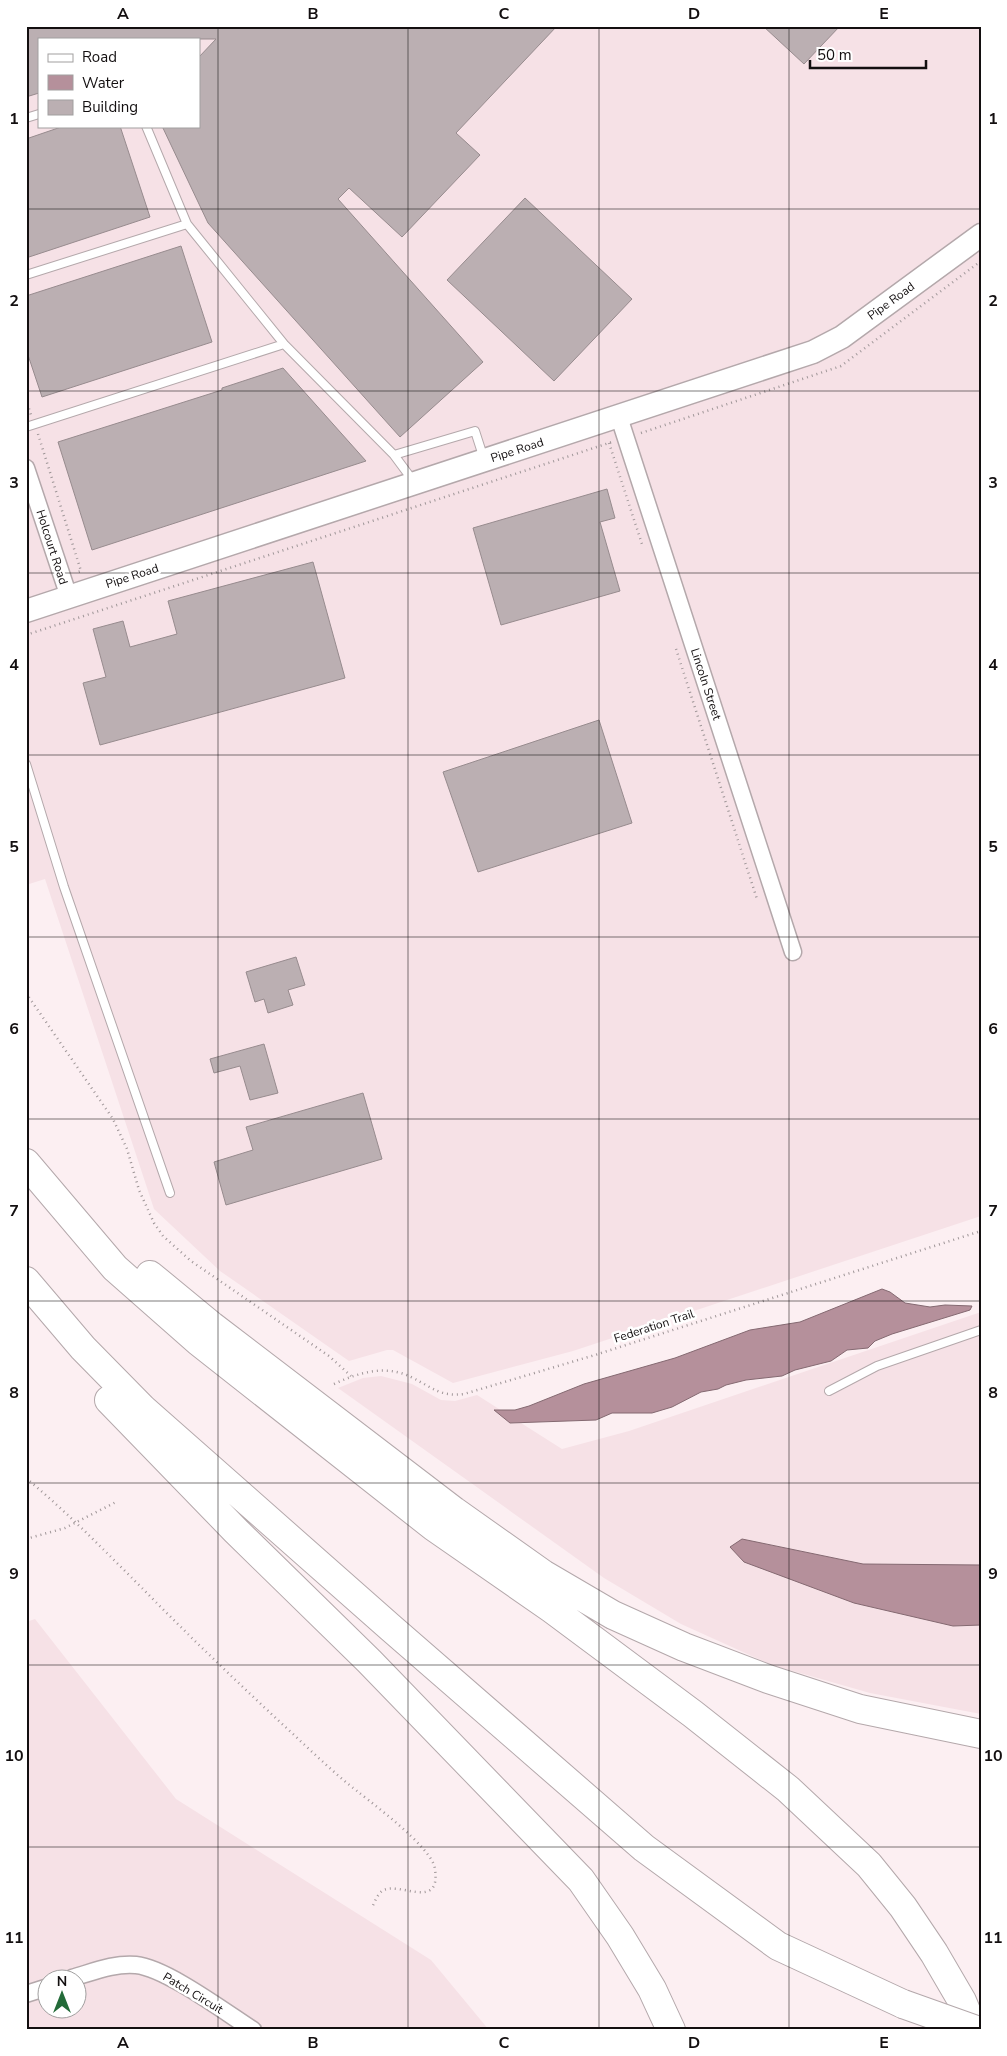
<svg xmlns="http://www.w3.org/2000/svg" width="1007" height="2056" font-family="'Nunito Sans',sans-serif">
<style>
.built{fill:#f6e1e6;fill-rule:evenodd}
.water{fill:#b5909b;stroke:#846971}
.building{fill:#bbafb2;stroke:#978b8e}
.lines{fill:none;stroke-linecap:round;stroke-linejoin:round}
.lane-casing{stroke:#b4a8ab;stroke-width:10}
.street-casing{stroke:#b4a8ab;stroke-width:19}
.secondary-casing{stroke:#b4a8ab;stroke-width:25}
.highway-casing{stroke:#b4a8ab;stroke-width:30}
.path{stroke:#9f9698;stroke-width:2.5;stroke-dasharray:1 4;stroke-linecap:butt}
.lane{stroke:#fff;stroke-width:8}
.street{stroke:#fff;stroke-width:16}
.secondary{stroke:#fff;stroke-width:22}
.highway{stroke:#fff;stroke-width:28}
.highway-bridge-casing{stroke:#b4a8ab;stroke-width:30;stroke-linecap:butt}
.highway-bridge{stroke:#fff;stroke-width:28}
.grid{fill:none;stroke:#130f10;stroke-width:1;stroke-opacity:0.55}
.labels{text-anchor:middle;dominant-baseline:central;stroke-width:5;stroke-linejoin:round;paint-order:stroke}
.street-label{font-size:12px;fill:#130f10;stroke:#fff}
.neatline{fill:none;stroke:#130f10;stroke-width:2}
.grid-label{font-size:16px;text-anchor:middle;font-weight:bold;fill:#130f10}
</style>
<rect width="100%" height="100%" fill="#fceff2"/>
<path class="built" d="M 26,26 L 981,26 L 981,1216 L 573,1351 L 453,1383 L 393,1350 L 387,1350 L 349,1361 L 220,1271 L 154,1209 L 45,879 L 26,885 ZM 39,39 L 199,39 L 199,126 L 39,126 Z
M 981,1312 L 981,1714 L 870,1693 L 772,1665 L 681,1624 L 604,1578 L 338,1388 L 363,1378 L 381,1376 L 412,1384 L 441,1400 L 455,1401 L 477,1395 L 562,1449 L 629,1431 Z
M 35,1619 L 176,1799 L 431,1960 L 489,2030 L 26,2030 L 26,1622 ZM 48,1978 L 78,1978 L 78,2008 L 48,2008 Z"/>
<path class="water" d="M 882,1289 L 890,1292 L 905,1303 L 930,1307 L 945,1305 L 972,1306 L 970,1310 L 892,1334 L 875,1341 L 868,1348 L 847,1350 L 831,1361 L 795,1370 L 782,1376 L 746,1380 L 726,1385 L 718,1389 L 701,1392 L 672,1407 L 652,1413 L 612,1413 L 596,1420 L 510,1423 L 494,1410 L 515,1410 L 529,1406 L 584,1384 L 675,1358 L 750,1330 L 800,1322 Z
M 742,1539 L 863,1564 L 981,1565 L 981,1625 L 953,1626 L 854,1603 L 744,1562 L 730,1547 Z"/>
<path class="building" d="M 26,26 L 557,26 L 456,133 L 480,155 L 402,237 L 349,188 L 338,199 L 483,362 L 400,437 L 208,223 L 162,126 L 199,126 L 199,57 L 216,39 L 39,39 L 39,93 L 26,97 Z
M 763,26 L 840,26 L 804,64 Z
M 64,126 L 120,126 L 150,217 L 26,258 L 26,139 Z
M 525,198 L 632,299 L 554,381 L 447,280 Z
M 181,246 L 212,342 L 42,397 L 26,349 L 26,296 Z
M 283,368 L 366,461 L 92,550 L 58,442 L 222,390 L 222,388 Z
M 607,489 L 615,518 L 600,522 L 620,591 L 501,625 L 473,528 Z
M 313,562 L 345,678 L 100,745 L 83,683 L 106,677 L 93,629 L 123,621 L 130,647 L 177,634 L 168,601 Z
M 599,720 L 632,823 L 478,872 L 443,772 Z
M 296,957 L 305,985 L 288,990 L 293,1005 L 268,1013 L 264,999 L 255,1002 L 246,972 Z
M 264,1044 L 278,1093 L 250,1100 L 240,1066 L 214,1073 L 210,1059 Z
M 363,1093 L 382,1159 L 226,1205 L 214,1162 L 253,1150 L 246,1127 Z"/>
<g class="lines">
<defs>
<path id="lane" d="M 26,118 L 39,114
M 146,126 L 187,224 L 284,344 L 394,455 L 475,431 L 484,459
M 26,275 L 187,224
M 26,427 L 284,344
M 394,455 L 414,482
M 26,764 L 64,887 L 170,1193
M 829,1391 L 877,1366 L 981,1330"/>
<path id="street" d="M 619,417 L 793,952
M 26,468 L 69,597
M 72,1978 C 93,1972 114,1963 136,1965 C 166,1968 225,2012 253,2030
M 26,1994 L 48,1987"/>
<path id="secondary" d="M 26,611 L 813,352 L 842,337 L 981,235"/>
<path id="highway" d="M 26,1163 L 115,1268 L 199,1342 L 434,1527 L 552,1609 L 693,1714 L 788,1789 L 869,1865 L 903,1907 L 934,1953 L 962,2001 L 974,2030
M 150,1275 L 212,1326 L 454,1511 L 543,1574 L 613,1615 L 684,1647 L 768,1679 L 860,1709 L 981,1734
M 26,1281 L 83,1348 L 143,1409 L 391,1628 L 644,1848 L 778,1946 L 903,2004
M 109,1400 L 236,1531 L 369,1661 L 581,1880 L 620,1936 L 652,1989 L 671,2030"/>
</defs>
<use href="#lane" class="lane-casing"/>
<use href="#street" class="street-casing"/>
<use href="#secondary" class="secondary-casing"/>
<use href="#highway" class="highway-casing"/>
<path class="path" d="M 26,399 L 31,415
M 641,433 L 841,366 L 981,261
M 38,434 L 81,571 L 78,572
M 609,443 L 642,544
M 26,635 L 612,442
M 676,649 L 757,899
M 26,993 L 113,1119 L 127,1149 L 139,1190 L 154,1223 L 163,1236 L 191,1261 L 329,1356 L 351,1376
M 334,1384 C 360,1372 387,1364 413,1378 C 433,1388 441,1397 464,1394 L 595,1355 L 981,1231
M 26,1478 C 69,1514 105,1551 144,1590 C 188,1635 234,1679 280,1722 C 302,1742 323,1763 347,1783 C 366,1799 432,1846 435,1869 C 441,1912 398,1880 382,1891 C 377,1895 375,1902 372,1907
M 26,1539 L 65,1528 L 116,1502"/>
<use href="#lane" class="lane"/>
<use href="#street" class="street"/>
<use href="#secondary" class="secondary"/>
<use href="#highway" class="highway"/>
<defs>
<path id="highway-bridge" d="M 903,2004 L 976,2030"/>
</defs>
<use href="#highway-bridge" class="highway-bridge-casing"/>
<use href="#highway-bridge" class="highway-bridge"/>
</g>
<path class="grid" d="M 218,26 L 218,2030M 408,26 L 408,2030M 599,26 L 599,2030M 789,26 L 789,2030M 26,209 L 981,209M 26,391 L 981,391M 26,573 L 981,573M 26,755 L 981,755M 26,937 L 981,937M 26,1119 L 981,1119M 26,1301 L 981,1301M 26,1483 L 981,1483M 26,1665 L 981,1665M 26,1847 L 981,1847"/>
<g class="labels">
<g class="street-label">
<text transform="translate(891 301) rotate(-36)">Pipe Road</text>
<text transform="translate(517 450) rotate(-18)">Pipe Road</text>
<text transform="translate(52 547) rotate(72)">Holcourt Road</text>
<text transform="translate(132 576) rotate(-18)">Pipe Road</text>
<text transform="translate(706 684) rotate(72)">Lincoln Street</text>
<text transform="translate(654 1326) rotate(-18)">Federation Trail</text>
<text transform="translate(193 1993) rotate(31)">Patch Circuit</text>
</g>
</g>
<rect width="1007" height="2056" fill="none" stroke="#ffffff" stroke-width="55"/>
<rect x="38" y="38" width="162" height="90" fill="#ffffff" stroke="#a19f9f"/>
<rect x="48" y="54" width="25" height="8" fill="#ffffff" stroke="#a19f9f"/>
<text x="82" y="62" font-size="15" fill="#130f10">Road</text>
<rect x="48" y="75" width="25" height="15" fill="#b5909b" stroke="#a19f9f"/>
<text x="82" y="88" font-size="15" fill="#130f10">Water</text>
<rect x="48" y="100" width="25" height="15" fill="#bbafb2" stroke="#a19f9f"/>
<text x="82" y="112" font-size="15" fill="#130f10">Building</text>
<g transform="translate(62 1994)"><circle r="24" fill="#ffffff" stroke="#a19f9f"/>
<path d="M0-4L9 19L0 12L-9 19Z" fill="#236b39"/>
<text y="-8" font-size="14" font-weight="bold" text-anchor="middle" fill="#130f10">N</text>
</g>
<path d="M810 60v8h116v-8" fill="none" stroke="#130f10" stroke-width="2.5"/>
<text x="817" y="60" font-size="15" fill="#130f10" stroke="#ffffff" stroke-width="4" paint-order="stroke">50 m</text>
<rect x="28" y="28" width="952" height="2000" class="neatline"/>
<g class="grid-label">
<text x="123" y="19">A</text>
<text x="313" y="19">B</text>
<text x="504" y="19">C</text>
<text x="694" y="19">D</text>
<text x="884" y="19">E</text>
<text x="14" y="124">1</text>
<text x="993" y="124">1</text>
<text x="14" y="306">2</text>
<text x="993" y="306">2</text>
<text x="14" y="488">3</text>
<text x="993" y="488">3</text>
<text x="14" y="670">4</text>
<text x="993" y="670">4</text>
<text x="14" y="852">5</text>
<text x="993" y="852">5</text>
<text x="14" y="1034">6</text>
<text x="993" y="1034">6</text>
<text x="14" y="1216">7</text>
<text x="993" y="1216">7</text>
<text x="14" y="1398">8</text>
<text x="993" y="1398">8</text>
<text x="14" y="1579">9</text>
<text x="993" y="1579">9</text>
<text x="14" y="1761">10</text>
<text x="993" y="1761">10</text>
<text x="14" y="1943">11</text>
<text x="993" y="1943">11</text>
<text x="123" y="2048">A</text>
<text x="313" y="2048">B</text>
<text x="504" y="2048">C</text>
<text x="694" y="2048">D</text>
<text x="884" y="2048">E</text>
</g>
</svg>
